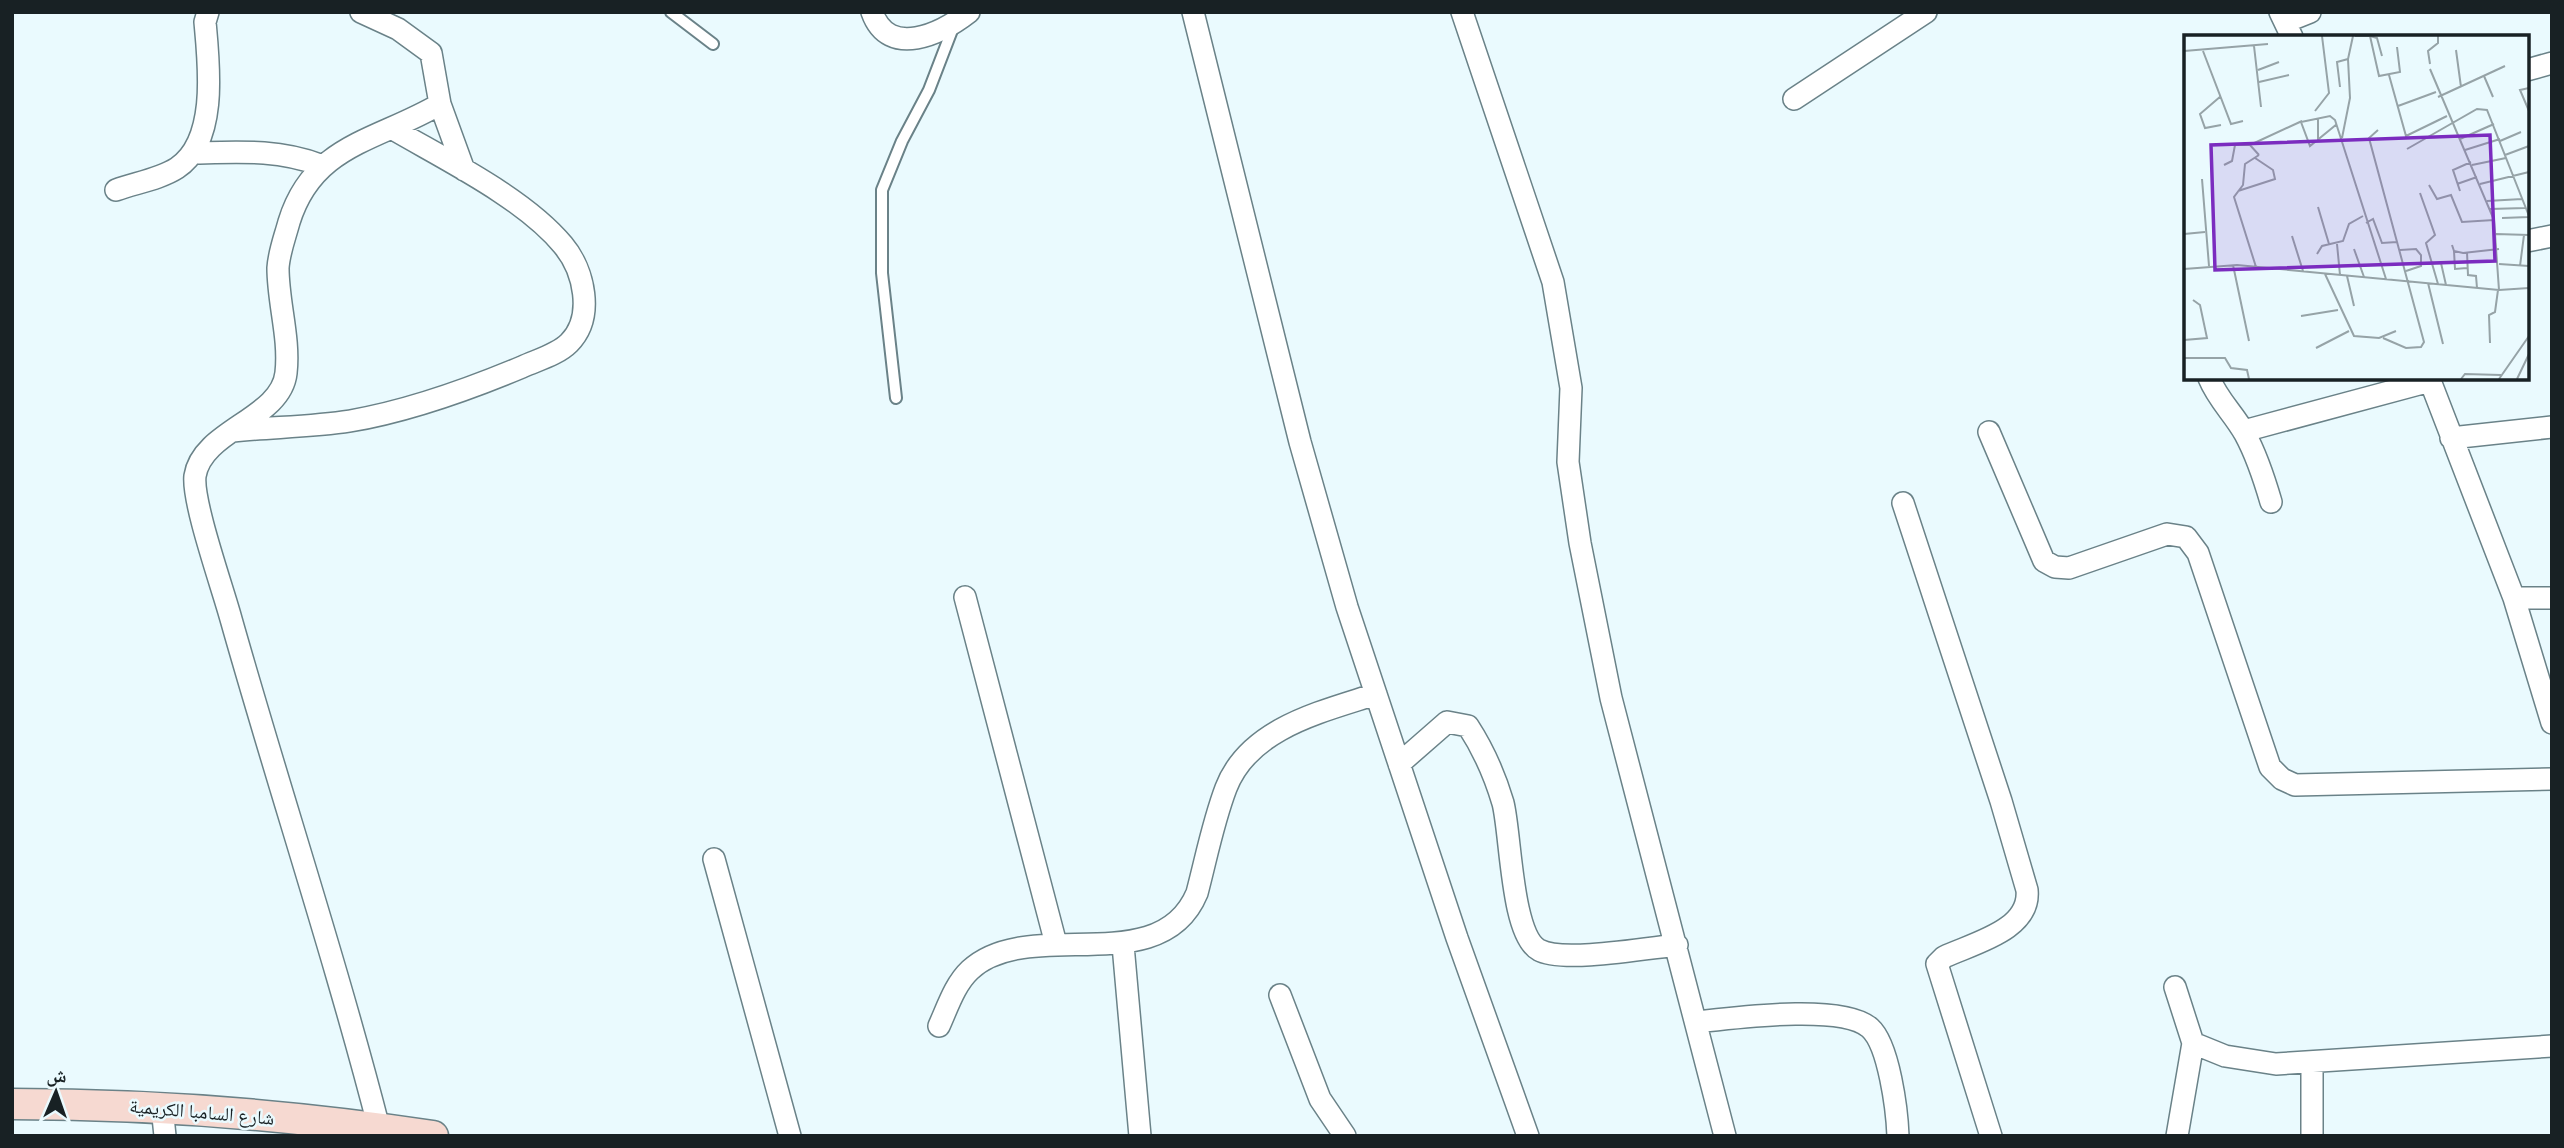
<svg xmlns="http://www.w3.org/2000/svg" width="2564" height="1148" font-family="'Golos Text','Noto Naskh Arabic',sans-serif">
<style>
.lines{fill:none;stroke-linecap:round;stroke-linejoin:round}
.service-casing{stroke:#6a8288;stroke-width:14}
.minor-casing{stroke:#6a8288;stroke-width:24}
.secondary-casing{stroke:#6a8288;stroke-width:33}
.service{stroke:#fff;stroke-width:10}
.minor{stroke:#fff;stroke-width:21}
.secondary{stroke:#f6d9d1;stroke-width:30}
.labels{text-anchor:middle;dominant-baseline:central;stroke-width:5;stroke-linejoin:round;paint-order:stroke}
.street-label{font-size:19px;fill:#182124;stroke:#eafafe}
.inset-road{fill:none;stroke:#96a3a7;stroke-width:2}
.view{fill:#7b2cbf;fill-opacity:0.15;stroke:#7b2cbf;stroke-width:3.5}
.inset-edge{fill:none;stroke:#182124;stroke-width:3.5}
</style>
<rect width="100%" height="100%" fill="#eafafe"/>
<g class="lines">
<defs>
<path id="service" d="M 671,12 L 713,44
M 896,398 L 882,273 L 882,190 L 902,141 L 929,90 L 954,25"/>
<path id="minor" d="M 361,12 L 398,29 L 431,53 L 440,104 L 464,170
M 872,12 C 889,60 942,33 969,12
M 1193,12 L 1300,442 L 1347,607 L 1457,938 L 1528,1136
M 1462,12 L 1553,282 L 1571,388 L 1568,462 L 1580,543 L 1611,698 L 1725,1136
M 2280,12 L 2292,37
M 2285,22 L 2310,12
M 2527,70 L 2552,63
M 1794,99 L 1926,12
M 194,153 C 238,152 278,149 320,165
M 116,190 C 135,183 160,179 177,168 C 218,141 209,65 205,22 L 208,12
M 2527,241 L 2552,236
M 2209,378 C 2218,400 2234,414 2245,434 C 2257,456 2264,478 2271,502
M 2429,378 L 2514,598 L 2552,723
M 233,431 C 272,427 312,427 350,421 C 409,411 467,390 522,367 C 537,360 557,355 569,343 C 595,317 584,270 563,245 C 524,198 446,160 393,129
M 2244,431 L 2430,381
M 1989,432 L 2044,561 L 2055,567 L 2069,568 L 2167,534 L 2186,537 L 2198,553 L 2270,767 L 2282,779 L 2295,785 L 2552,779
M 2451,438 L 2552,427
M 1903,503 L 2001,801 L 2027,890 C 2031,930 1974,943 1944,957 L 1937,964 L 1991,1136
M 965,597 L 1056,944
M 2514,598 L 2552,598
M 1399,764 L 1447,722 L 1468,726 C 1483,749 1495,776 1503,803 C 1511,834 1511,935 1539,950 C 1562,963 1648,948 1677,945
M 714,859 L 790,1136
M 1123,945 L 1140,1136
M 2175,987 L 2193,1043 L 2225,1056 L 2276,1064 L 2552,1046
M 1280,995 L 1320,1099 L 1345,1136
M 1696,1022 C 1733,1018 1843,1003 1870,1028 C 1889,1045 1897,1110 1898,1136
M 939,1026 C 948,1006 955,984 970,970 C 1029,915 1160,982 1197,893 C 1206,859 1213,822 1226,788 C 1249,728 1321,712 1376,694
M 2312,1062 L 2312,1136
M 162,1107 L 165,1136
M 379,1128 C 335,957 279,789 231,619 C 223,589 192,502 195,476 C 202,430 281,419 286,373 C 290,338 278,303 278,268 C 279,252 285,237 289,222 C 313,144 377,141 440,104
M 2177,1136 L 2193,1043"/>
<path id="secondary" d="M 12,1104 C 153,1104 293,1115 433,1136"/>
</defs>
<use href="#service" class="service-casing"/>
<use href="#minor" class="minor-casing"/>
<use href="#secondary" class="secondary-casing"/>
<use href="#service" class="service"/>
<use href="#minor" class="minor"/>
<use href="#secondary" class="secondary"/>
</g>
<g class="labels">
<g class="street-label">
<text transform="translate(202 1111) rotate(5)">شارع السامبا الكريمية</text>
</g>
</g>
<g transform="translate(2184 35)">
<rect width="345" height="345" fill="#eafafe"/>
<path class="inset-road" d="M 171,1 L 186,1 L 195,41 L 216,37 L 213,12M 186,1 L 193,3 L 198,21M 70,11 L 77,72M 272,15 L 277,52M 0,16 L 84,9M 19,16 L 47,89 L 59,86M 246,29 L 244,16 L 254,8 L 254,1M 246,34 L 310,185 L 315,255M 74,35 L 95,27M 205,40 L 222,101 L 263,81M 300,41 L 309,62M 75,47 L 105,40M 156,52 L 153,27 L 164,24M 345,53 L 336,55 L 345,76M 254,62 L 321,31M 214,71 L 252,57M 131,76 L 145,58 L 138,1M 134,84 L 134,106M 153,89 L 126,111 L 117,87 L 146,81 L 151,85 L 202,244M 37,90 L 21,93 L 16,79 L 37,61M 194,95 L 185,103 L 240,307 L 237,312 L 222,313 L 199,303M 158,103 L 166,63 L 164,24 L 169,1M 276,104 L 310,89M 316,106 L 337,97M 66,110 L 118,86M 223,114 L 293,74 L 303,75 L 345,181M 281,115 L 316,104M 321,120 L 345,111M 40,130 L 48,126 L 51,110 L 66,110 L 75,120M 288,130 L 322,123M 18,144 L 25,231M 273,149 L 293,142M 296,149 L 345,137M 245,150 L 253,164 L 267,160 L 278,187 L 310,185M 54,156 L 91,144 L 89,135 L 71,123M 276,156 L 269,135 L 287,127M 236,158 L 251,200 L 242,208 L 254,249M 303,166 L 338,164M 134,172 L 145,209M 306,174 L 341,173M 318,183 L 345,182M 182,188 L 189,184 L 198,208 L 213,207M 0,199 L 21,197M 312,199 L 345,200M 108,201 L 119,236M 153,209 L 156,240M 268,210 L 270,216 L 279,218 L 315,214M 170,214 L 180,242M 216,215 L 232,214 L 237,220 L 237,231 L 222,236M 270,216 L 271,234 L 283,233M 283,217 L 284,240 L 292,241 L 293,253M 133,219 L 138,211 L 159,206 L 165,189 L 179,181M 238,229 L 257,228 L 262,250M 315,229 L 345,231M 49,230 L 65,306M 336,231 L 340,200M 72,232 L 50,162 L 59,150 L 61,129 L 75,120M 0,234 L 53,230 L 315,255 L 345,253M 141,239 L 170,301 L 195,303 L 212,296M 163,241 L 170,271M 244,248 L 259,309M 117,281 L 154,275M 0,305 L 23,303 L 16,270 L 9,265M 306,308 L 305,280 L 311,277 L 314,255M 132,313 L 165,296M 0,323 L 41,323 L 47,333 L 63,335 L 65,344M 277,344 L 281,339 L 317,340M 315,344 L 345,301M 333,344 L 345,319"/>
<path class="view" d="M 306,100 L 311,226 L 31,235 L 27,110 Z"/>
<rect width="345" height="345" class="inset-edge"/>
</g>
<rect width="2564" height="1148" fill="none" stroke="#182124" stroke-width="28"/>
<g transform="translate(56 1092) rotate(2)" stroke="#eafafe" stroke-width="5" paint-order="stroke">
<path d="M0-5L12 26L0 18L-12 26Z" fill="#182124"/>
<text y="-10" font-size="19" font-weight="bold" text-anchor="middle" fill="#182124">ش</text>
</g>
</svg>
